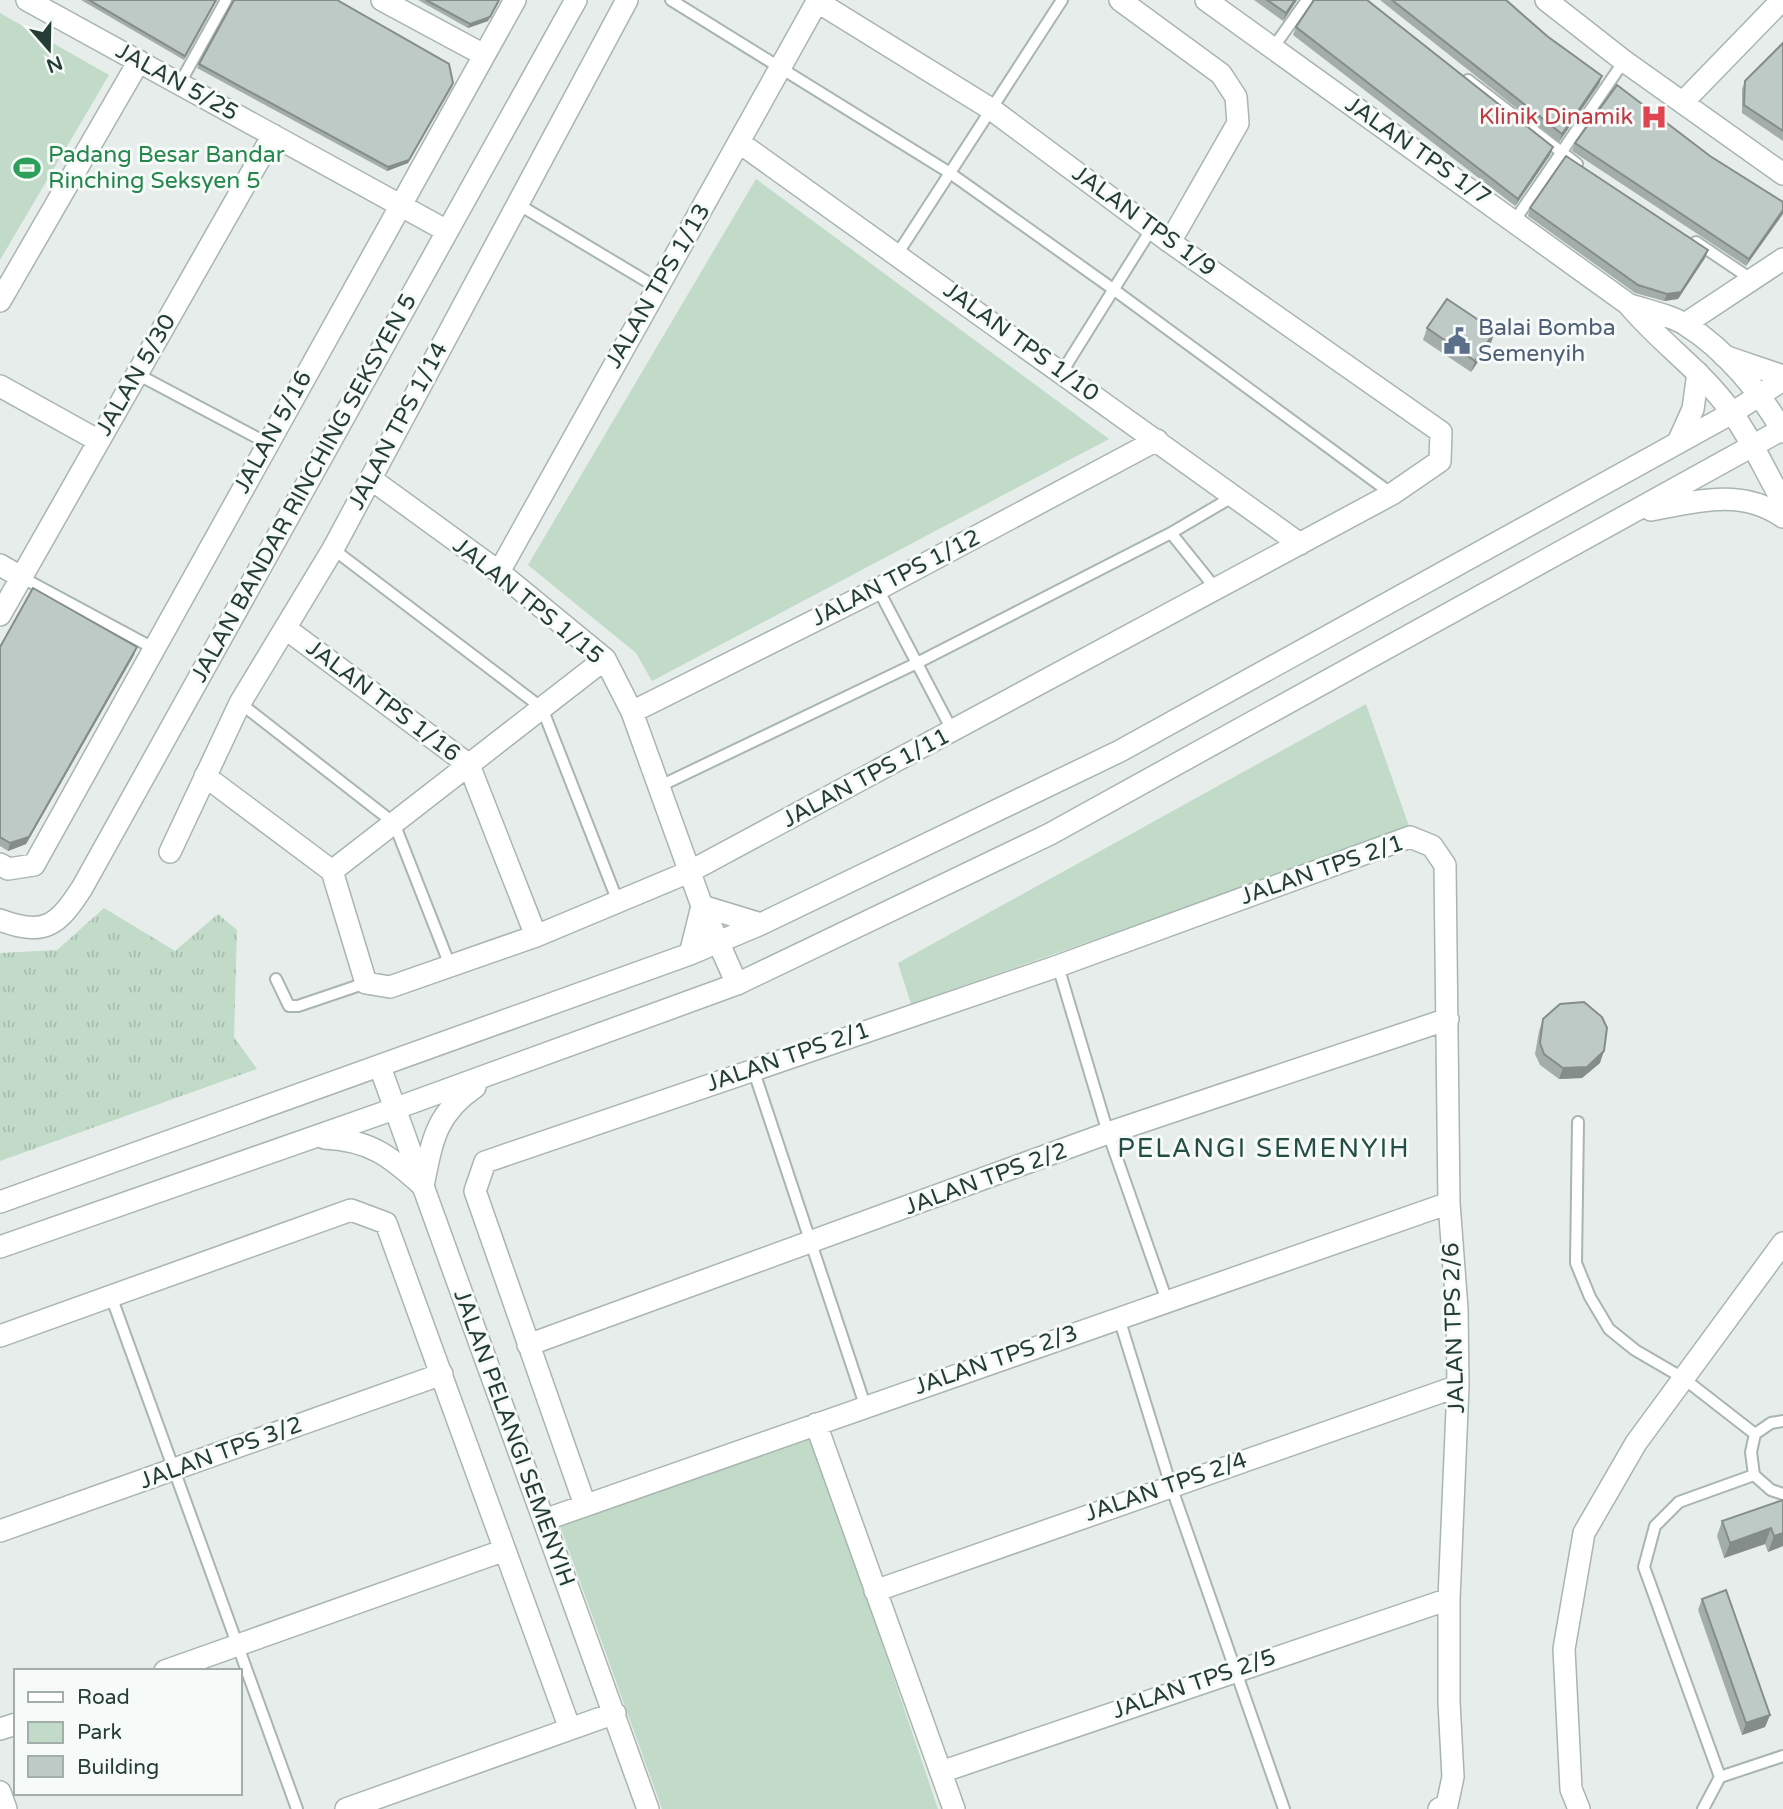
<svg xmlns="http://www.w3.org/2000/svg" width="1783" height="1809" font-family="'Varela Round',sans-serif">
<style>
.grass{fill:url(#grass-tufts)}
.park{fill:#c1dbc8}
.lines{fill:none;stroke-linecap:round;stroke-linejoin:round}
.service-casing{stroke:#a9b5b1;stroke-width:14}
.minor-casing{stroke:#a9b5b1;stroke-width:24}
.tertiary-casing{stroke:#a9b5b1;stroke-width:24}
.service{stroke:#fff;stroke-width:10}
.minor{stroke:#fff;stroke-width:21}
.tertiary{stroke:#fff;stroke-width:21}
.wall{fill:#a3aeaa}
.shaded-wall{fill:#858d8b}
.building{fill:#becac6;stroke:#858d8b;stroke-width:2}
.labels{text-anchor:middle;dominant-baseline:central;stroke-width:6;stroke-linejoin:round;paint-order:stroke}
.street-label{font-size:23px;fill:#263d37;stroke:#f6faf8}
.health-label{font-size:23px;fill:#be3a42;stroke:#f6faf8;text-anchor:end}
.leisure-label{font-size:23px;fill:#27864d;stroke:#f6faf8;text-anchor:start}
.service-label{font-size:23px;fill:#4e5e75;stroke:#f6faf8;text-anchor:start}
.quarter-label{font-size:26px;letter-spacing:2px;fill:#244d44;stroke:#f6faf8}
</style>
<defs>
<pattern id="grass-tufts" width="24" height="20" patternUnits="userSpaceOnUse" patternTransform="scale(1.75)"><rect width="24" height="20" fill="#c1dbc8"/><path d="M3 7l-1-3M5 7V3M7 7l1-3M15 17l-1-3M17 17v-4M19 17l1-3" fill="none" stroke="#a6bdac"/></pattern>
</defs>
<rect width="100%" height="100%" fill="#e6edea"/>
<path class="grass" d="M 104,908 L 175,951 L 218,914 L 237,930 L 234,1037 L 257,1069 L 0,1161 L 0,953 L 57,950 Z"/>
<path class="park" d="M 0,13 L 109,75 L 0,260 Z
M 756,179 L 1109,439 L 652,681 L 636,653 L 528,565 Z
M 1366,704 L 1410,829 L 911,1004 L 898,963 Z
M 811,1433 L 938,1809 L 662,1809 L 560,1526 Z"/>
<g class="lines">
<defs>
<path id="service" d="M 671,0 L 950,173 L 1113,289 L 1392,494
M 1273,48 L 1307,0
M 1468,80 L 1577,164
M 180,83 L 226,0
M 516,203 L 656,287
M 1515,220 L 1624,61
M 1696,242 L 1751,279
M 898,253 L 1062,0
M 1062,372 L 1152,228
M 137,374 L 267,443
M 1171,533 L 1234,496
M 333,549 L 542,708 L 618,902
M 21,577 L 153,648
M 878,589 L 953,732
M 240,703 L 394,823 L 451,968
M 658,787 L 917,663 L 1171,533 L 1216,589
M 1058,966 L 1108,1133 L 1167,1301
M 276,979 L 289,1006 L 298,1006 L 366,983
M 753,1069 L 865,1405
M 1578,1122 L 1576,1263 L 1590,1297 L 1609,1329 L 1635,1350 L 1683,1378 L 1755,1434
M 111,1296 L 297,1809
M 1119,1318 L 1171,1486 L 1284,1809
M 1783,1421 L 1771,1423 L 1755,1434 L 1751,1452 L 1754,1475 L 1771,1490 L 1783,1494
M 1720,1777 L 1644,1567 L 1655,1526 L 1679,1502 L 1754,1475
M 1703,1809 L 1720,1777 L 1783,1756"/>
<path id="minor" d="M 27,0 L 447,231
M 382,0 L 484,55
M 1120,0 L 1221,74 L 1236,97 L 1238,123 L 1170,242
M 1206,0 L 1628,304 C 1660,343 1704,372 1732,413 C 1752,440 1766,473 1783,502
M 1546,0 L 1624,61 L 1783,174
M 1683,102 L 1782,0
M 740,143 L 1300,544
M 0,301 L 139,61
M 1630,305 C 1648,311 1671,315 1686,325 C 1726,350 1760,392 1783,432
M 1685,324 L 1783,259
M 0,386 L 99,441
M 371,479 L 499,572 L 605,659 L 632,712 L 702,906 L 737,984
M 0,565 L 21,577
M 499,572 L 818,0
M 0,615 L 273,135
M 285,628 L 469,765 L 536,936
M 632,712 L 878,589 L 1157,440
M 205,776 L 332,871 L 366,983 L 390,987 L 536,936 L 689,872 L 1392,494 L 1440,461 L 1441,432 L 1170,242 L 991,109 L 818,2
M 170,852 L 240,703 L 333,549 L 627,0
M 0,864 L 8,869 L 34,865 L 515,0
M 332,871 L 605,659
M 0,920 C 45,937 58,925 82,888 L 576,0
M 380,1067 L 648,1809
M 0,1336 L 351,1210 L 386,1223 L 570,1729
M 528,1345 L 1108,1133 L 1448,1019
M 816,1424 L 954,1809
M 585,1505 L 475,1191 L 485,1162 L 1058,966 L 1410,837 L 1432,846 L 1445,865 L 1449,1203 L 1457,1309 L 1458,1386 L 1449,1599 L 1449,1702 L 1453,1777 L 1447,1805 L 1439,1809
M 544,1520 L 1449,1203
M 0,1531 L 442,1374
M 875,1591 L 1458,1386
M 165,1671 L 505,1550
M 0,1729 L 16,1724
M 941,1772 L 1449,1599
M 0,1792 L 6,1809
M 346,1809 L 615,1713
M 1579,1809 L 1571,1789 L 1564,1649 L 1584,1533 L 1636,1443 L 1783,1243"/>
<path id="tertiary" d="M 1724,356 L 1783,376
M 1679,440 L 1693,409 L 1698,373
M 1651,510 C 1697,501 1742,488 1783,517
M 690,954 L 702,906 L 761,924
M 324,1138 C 370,1140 390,1156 423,1186
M 423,1186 C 432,1142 435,1114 475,1087
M 0,1202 L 690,954 L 761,924 L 1120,751 L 1732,413 L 1783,380
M 0,1247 L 394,1109 L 737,984 L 1050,834 L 1783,429"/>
</defs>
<use href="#service" class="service-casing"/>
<use href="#minor" class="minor-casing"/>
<use href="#tertiary" class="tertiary-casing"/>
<use href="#service" class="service"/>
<use href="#minor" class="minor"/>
<use href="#tertiary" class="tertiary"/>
</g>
<path class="wall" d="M 81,0 L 217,0 L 184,60 Z
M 233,0 L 337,0 L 452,87 L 408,163 L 387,171 L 197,68 L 233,2 Z
M 418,0 L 500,0 L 488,21 L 468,28 Z
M 1254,0 L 1297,0 L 1283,21 Z
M 1313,0 L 1367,0 L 1550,155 L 1515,206 L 1293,35 L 1296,27 Z
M 1380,0 L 1506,0 L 1547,36 L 1602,76 L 1599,84 L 1559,142 Z
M 1783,43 L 1783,141 L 1742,113 L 1742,89 L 1745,81 Z
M 1575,143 L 1710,156 L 1783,202 L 1746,266 L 1572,151 Z
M 1530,208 L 1708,250 L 1705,258 L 1678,299 L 1664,301 L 1635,293 L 1528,216 Z
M 1427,328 L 1491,343 L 1471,372 L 1423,340 Z
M 0,647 L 134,655 L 26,844 L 8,851 L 0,846 Z
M 1543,1019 L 1600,1063 L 1582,1078 L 1559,1079 L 1540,1065 L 1535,1054 L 1539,1031 Z
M 1783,1500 L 1783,1546 L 1768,1552 L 1765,1544 L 1724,1558 L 1717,1536 L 1722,1521 Z
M 1702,1599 L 1770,1715 L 1765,1727 L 1742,1735 L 1698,1610 Z"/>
<path class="shaded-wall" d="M 499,0 L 488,21 L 468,28 L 470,24 Z
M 1295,0 L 1297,0 L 1283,21 L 1286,13 Z
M 1602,76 L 1599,84 L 1559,142 L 1562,134 Z
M 453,83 L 408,163 L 387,171 L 388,167 Z
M 1553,147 L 1550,155 L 1515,206 L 1518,199 Z
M 1783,210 L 1783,214 L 1746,266 L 1749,259 Z
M 1708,250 L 1705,258 L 1678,299 L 1664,301 L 1667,294 Z
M 1495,331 L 1491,343 L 1471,372 L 1475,361 Z
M 137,647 L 134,655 L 26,844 L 8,851 L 10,843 Z
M 1604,1051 L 1600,1063 L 1582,1078 L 1559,1079 L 1563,1068 Z
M 1771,1528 L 1765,1544 L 1724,1558 L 1730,1543 Z
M 1783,1533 L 1783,1546 L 1768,1552 L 1774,1536 Z
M 1770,1715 L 1765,1727 L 1742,1735 L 1746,1723 Z"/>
<path class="building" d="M 89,0 L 216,0 L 185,56 Z
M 234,0 L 337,0 L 449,64 L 453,83 L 409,160 L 388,167 L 199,64 Z
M 426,0 L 499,0 L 490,17 L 470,24 Z
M 1267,0 L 1295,0 L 1286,13 Z
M 1314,0 L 1367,0 L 1553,147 L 1518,199 L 1296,27 Z
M 1392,0 L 1506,0 L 1547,36 L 1602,76 L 1562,134 Z
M 1783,43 L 1783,131 L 1744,105 L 1745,81 Z
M 1617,85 L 1710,156 L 1783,202 L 1783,210 L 1749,259 L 1575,143 Z
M 1566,156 L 1708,250 L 1681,292 L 1667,294 L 1638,285 L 1530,208 Z
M 1447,299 L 1495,331 L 1475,361 L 1427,328 Z
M 33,588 L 137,647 L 29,837 L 10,843 L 0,837 L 0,647 Z
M 1584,1002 L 1602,1017 L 1607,1028 L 1604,1051 L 1587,1067 L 1563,1068 L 1544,1054 L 1540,1043 L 1543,1019 L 1560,1004 Z
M 1783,1500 L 1783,1533 L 1774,1536 L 1771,1528 L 1730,1543 L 1722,1521 Z
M 1726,1590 L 1770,1715 L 1746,1723 L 1702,1599 Z"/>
<defs>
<symbol id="hospital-bare" viewBox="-9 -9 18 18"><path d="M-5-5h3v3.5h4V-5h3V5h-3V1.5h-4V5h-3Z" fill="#e0444e" stroke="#f6faf8" stroke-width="2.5" paint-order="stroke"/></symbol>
<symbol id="stadium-bare" viewBox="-9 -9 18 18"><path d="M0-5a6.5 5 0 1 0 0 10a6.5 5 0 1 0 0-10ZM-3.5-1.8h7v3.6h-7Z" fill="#2e9e5b" stroke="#f6faf8" stroke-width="2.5" paint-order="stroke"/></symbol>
<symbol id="civic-bare" viewBox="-9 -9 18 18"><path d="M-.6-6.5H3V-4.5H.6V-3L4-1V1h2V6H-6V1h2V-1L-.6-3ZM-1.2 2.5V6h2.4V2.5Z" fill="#5c6f8a" stroke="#f6faf8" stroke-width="2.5" paint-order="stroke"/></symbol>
</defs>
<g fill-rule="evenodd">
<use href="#hospital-bare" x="1635" y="98" width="38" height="38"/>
<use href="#stadium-bare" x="8" y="149" width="38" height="38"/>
<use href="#civic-bare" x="1438" y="322" width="38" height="38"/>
</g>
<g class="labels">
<g class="street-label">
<text transform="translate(177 82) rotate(29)">JALAN 5/25</text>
<text transform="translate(1418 151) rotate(35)">JALAN TPS 1/7</text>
<text transform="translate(1144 221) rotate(36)">JALAN TPS 1/9</text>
<text transform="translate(658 286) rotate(-60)">JALAN TPS 1/13</text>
<text transform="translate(1021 342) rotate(36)">JALAN TPS 1/10</text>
<text transform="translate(136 375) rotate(-60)">JALAN 5/30</text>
<text transform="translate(398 426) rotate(-62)">JALAN TPS 1/14</text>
<text transform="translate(273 432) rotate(-61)">JALAN 5/16</text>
<text transform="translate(304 488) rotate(-61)">JALAN BANDAR RINCHING SEKSYEN 5</text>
<text transform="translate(896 578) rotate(-27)">JALAN TPS 1/12</text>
<text transform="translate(528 601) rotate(39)">JALAN TPS 1/15</text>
<text transform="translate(383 701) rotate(37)">JALAN TPS 1/16</text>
<text transform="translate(866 778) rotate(-28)">JALAN TPS 1/11</text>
<text transform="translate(1322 870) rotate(-19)">JALAN TPS 2/1</text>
<text transform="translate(788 1057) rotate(-19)">JALAN TPS 2/1</text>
<text transform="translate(986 1179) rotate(-20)">JALAN TPS 2/2</text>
<text transform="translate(1454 1328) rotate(-92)">JALAN TPS 2/6</text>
<text transform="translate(996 1360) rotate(-19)">JALAN TPS 2/3</text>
<text transform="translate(514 1438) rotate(70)">JALAN PELANGI SEMENYIH</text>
<text transform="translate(221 1453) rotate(-20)">JALAN TPS 3/2</text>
<text transform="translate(1166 1487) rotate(-19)">JALAN TPS 2/4</text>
<text transform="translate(1194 1684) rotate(-19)">JALAN TPS 2/5</text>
</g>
<g class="health-label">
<text x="1633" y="117">Klinik Dinamik</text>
</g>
<g class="leisure-label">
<text x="48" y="155">Padang Besar Bandar<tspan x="48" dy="26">Rinching Seksyen 5</tspan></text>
</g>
<g class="service-label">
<text x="1478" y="328">Balai Bomba<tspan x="1478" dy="26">Semenyih</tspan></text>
</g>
<g class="quarter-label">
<text x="1264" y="1148">PELANGI SEMENYIH</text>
</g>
</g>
<rect x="14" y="1669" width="228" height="126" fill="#f6faf8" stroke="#a3aeab" stroke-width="2"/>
<rect x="28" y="1692" width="35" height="10" fill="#ffffff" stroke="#a3aeab" stroke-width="2"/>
<text x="77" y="1704" font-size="21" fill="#263d37">Road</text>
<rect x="28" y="1722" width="35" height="21" fill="#c1dbc8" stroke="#a3aeab" stroke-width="2"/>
<text x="77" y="1739" font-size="21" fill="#263d37">Park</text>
<rect x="28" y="1756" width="35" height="21" fill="#becac6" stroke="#a3aeab" stroke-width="2"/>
<text x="77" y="1774" font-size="21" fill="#263d37">Building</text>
<g transform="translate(49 49) rotate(160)" stroke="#f6faf8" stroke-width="5" paint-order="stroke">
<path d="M0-5L12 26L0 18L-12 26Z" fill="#263d37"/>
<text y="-10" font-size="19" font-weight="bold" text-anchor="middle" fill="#263d37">N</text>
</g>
</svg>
